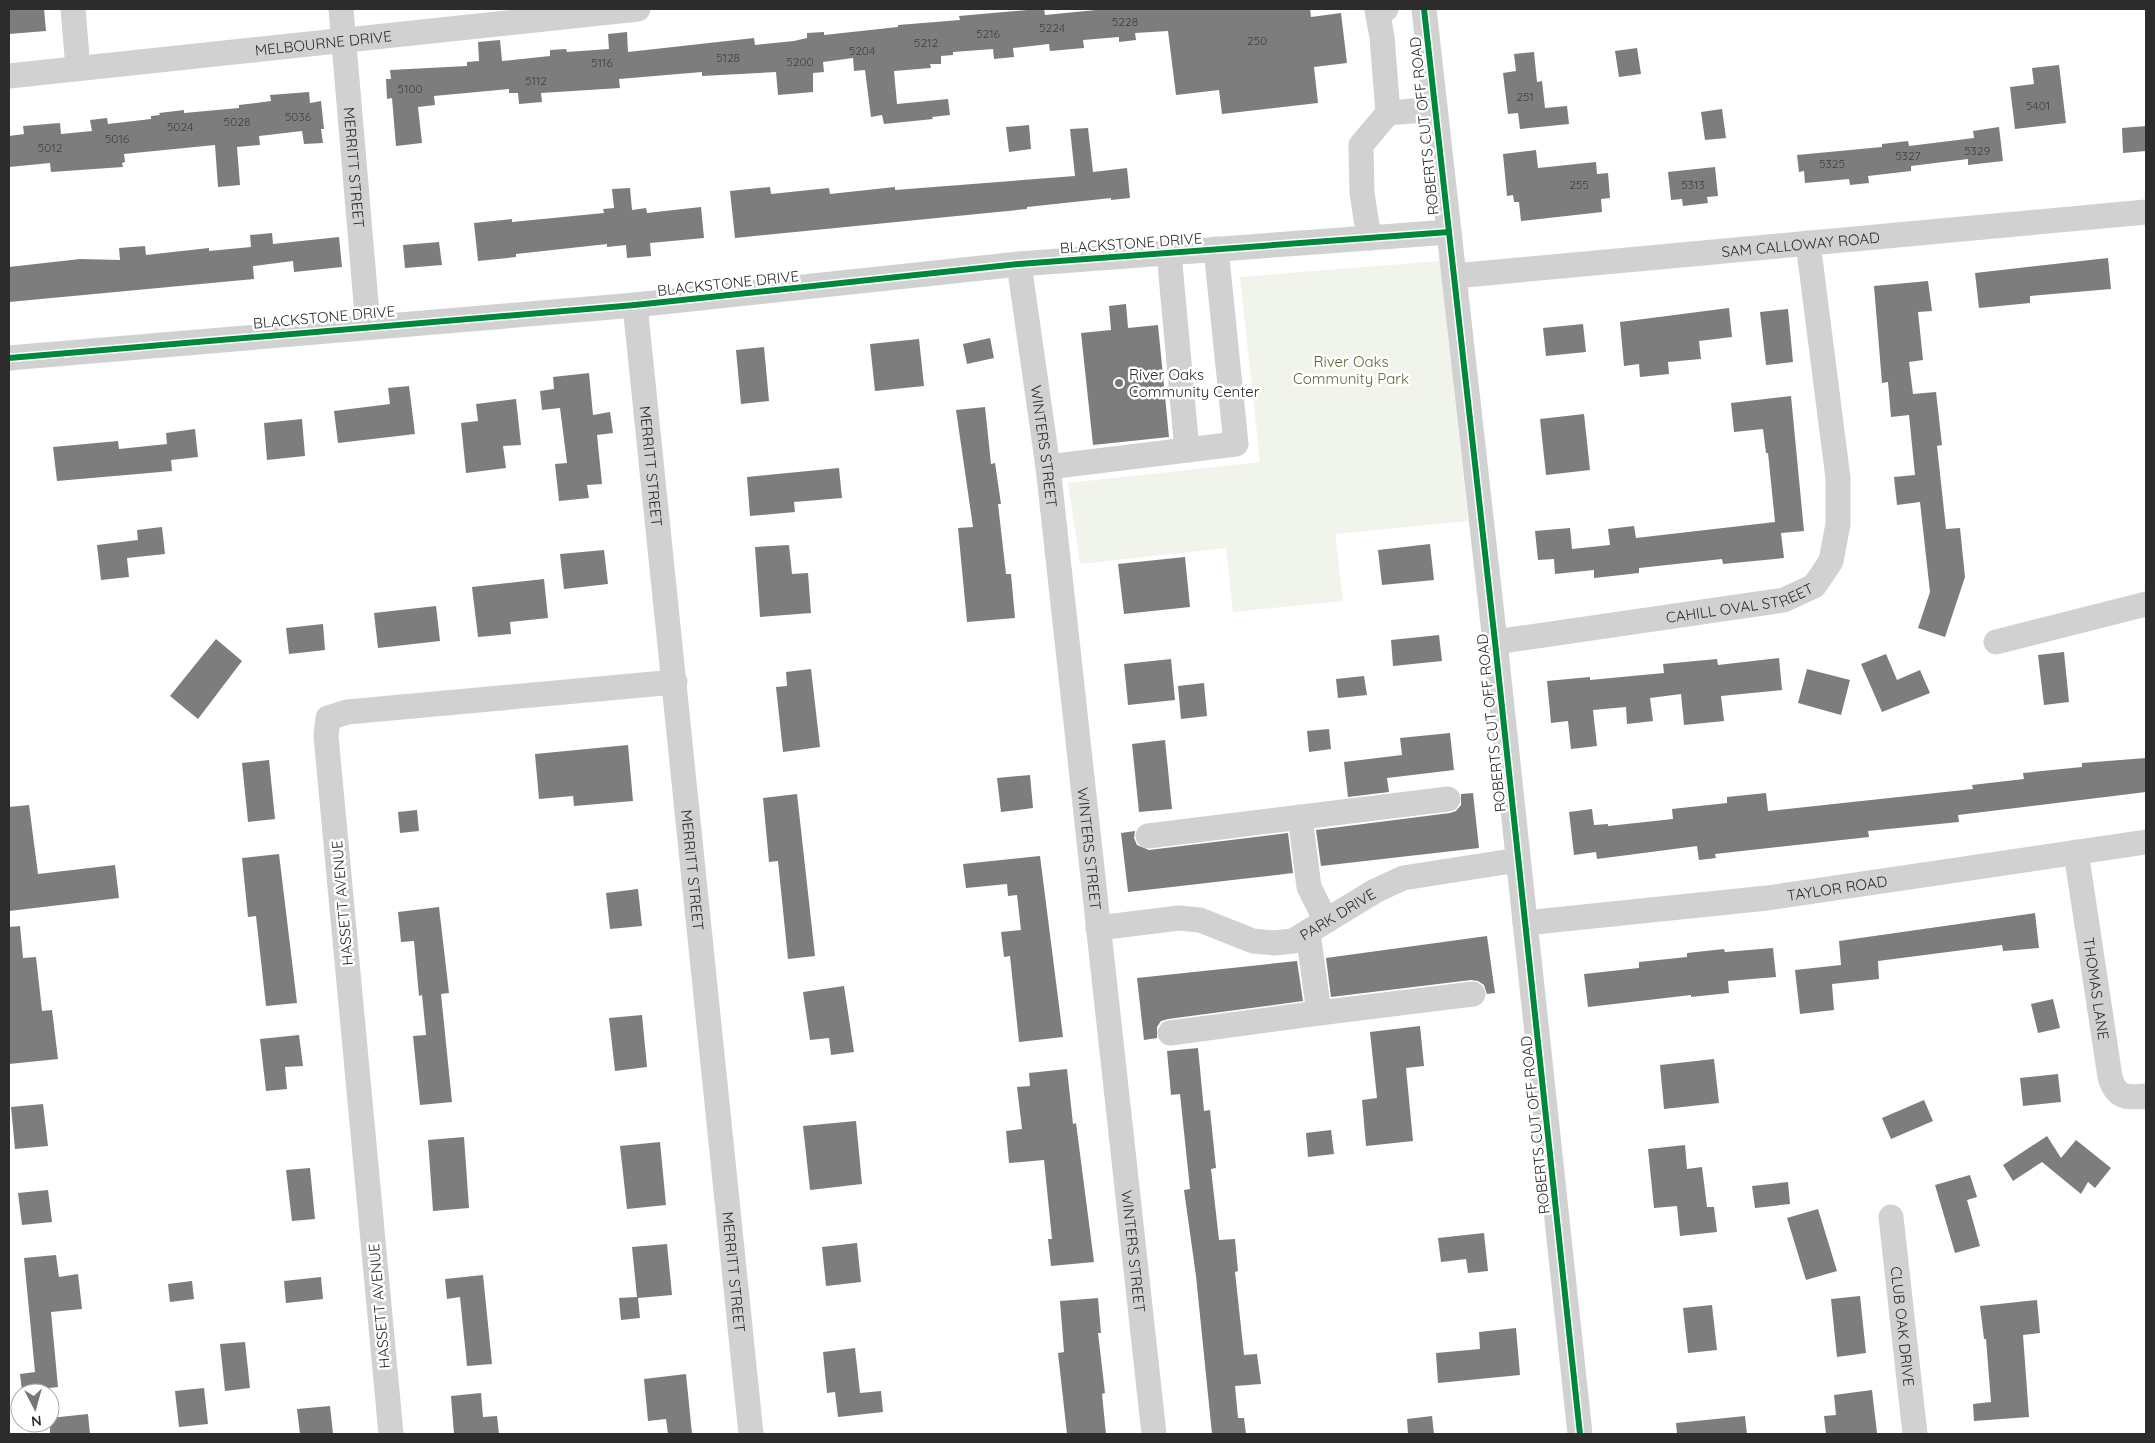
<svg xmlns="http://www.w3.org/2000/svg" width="2155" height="1443" font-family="Quicksand,sans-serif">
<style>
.green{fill:#f1f4ea}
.building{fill:#7d7d7d}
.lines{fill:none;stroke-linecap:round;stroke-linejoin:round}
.minor{stroke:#d1d1d1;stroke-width:25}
.cycleway-casing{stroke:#fff;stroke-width:9}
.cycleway{stroke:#00873e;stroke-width:6}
.poi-dot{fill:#767676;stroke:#fff;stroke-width:2}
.labels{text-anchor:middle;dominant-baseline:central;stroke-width:5;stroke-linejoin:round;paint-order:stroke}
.number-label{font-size:12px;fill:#404040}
.street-label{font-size:15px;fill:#2c2c2c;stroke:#fff}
.park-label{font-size:15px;fill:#596937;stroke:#fff}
.poi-label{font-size:15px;fill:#2c2c2c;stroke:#fff;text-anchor:start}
</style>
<rect width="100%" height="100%" fill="#fff"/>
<path class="green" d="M 1440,261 L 1468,521 L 1335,534 L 1343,601 L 1233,612 L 1226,548 L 1080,564 L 1068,483 L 1260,462 L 1240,277 Z"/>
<path class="building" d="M 9,9 L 44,9 L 46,31 L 9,34 Z
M 1039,9 L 1044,9 L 1045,15 L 1106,9 L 1310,9 L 1311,17 L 1341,13 L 1347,63 L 1314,67 L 1318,103 L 1222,114 L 1219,90 L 1176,95 L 1168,31 L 1135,33 L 1136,40 L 1119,42 L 1119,37 L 1083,40 L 1084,48 L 1050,51 L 1049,44 L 1013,48 L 1014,57 L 994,59 L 993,49 L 953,52 L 953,55 L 941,56 L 941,64 L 930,64 L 931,68 L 894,71 L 897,104 L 948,99 L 950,115 L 932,117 L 933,119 L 884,124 L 882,115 L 871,117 L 865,70 L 854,71 L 853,58 L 823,62 L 824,72 L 813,73 L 813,92 L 778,95 L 776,72 L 702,76 L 702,72 L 619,79 L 620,88 L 541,93 L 542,102 L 519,104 L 518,93 L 509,93 L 509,89 L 434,96 L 435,105 L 418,107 L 422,143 L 396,146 L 392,98 L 387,99 L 386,79 L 391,79 L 390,70 L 467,66 L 467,62 L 479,61 L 478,42 L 500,40 L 502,61 L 550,56 L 550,50 L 566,49 L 567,52 L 609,49 L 608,34 L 627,32 L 628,52 L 754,38 L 755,45 L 794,41 L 807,38 L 807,33 L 824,32 L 824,35 L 898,27 L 898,25 L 960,20 L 959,16 Z
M 1637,48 L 1641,74 L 1619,77 L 1615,51 Z
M 1534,52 L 1537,82 L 1542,81 L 1545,108 L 1567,106 L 1569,124 L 1520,129 L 1518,113 L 1508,114 L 1503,73 L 1516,71 L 1514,54 Z
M 2059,65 L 2066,123 L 2015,129 L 2010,87 L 2034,84 L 2032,68 Z
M 309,92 L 310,103 L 321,101 L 324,129 L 321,129 L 323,143 L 304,144 L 302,131 L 259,136 L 260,145 L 237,147 L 240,185 L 218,187 L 215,145 L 124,154 L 125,162 L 122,163 L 123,167 L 51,172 L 50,163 L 9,167 L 9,136 L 24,134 L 23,126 L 60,123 L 61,134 L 92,131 L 90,120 L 107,118 L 108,124 L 151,119 L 151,116 L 160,115 L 159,113 L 184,110 L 184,113 L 239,108 L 239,105 L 271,101 L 270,95 Z
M 1722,109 L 1726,138 L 1705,140 L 1701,112 Z
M 1029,125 L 1031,149 L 1009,152 L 1006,127 Z
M 2146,126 L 2146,151 L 2123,153 L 2122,128 Z
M 1999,127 L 2003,161 L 1968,165 L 1968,159 L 1911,166 L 1911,171 L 1868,176 L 1869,183 L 1850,185 L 1849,179 L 1805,183 L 1804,171 L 1799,172 L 1797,155 L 1882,147 L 1882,144 L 1908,141 L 1909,146 L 1974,138 L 1973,131 Z
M 1088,128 L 1093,172 L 1127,168 L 1130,198 L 1111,200 L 1111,198 L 1027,207 L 1027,209 L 735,238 L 730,191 L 770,187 L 771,194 L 829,188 L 830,194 L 895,187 L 895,190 L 1075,176 L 1070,129 Z
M 1536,150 L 1538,168 L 1596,162 L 1597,174 L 1608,173 L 1610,198 L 1601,199 L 1602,212 L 1521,221 L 1519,202 L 1514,202 L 1513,195 L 1507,196 L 1503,154 Z
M 1715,167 L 1718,196 L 1707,197 L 1708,203 L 1683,206 L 1682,199 L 1671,200 L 1668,172 Z
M 630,188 L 632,210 L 646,208 L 647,213 L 701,207 L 704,238 L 650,243 L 651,256 L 627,258 L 626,245 L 607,247 L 607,244 L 516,254 L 516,257 L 478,261 L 474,223 L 512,219 L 512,222 L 604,213 L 603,209 L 614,208 L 612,189 Z
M 272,233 L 273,244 L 339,237 L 342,267 L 294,272 L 293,261 L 253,266 L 254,279 L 9,302 L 9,267 L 80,259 L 120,260 L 119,248 L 145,246 L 146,255 L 209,248 L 209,251 L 251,247 L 250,235 Z
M 439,242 L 442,265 L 405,268 L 403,245 Z
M 2108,258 L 2111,289 L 2030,296 L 2030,303 L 1979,308 L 1975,273 Z
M 1928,281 L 1932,311 L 1918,312 L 1923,360 L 1909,362 L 1913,394 L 1936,392 L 1942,445 L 1937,446 L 1946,529 L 1960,528 L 1965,577 L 1945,637 L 1918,628 L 1930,592 L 1920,502 L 1897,505 L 1894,477 L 1915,475 L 1909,415 L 1891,417 L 1888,382 L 1882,383 L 1874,286 Z
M 1126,304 L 1128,328 L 1158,325 L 1169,437 L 1093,445 L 1081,333 L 1111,330 L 1109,306 Z
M 1729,308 L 1732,337 L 1699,341 L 1701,359 L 1668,362 L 1669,374 L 1640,377 L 1639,364 L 1624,366 L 1620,322 Z
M 1788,309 L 1793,362 L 1766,365 L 1760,312 Z
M 1583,324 L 1586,352 L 1546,356 L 1543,328 Z
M 990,338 L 994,358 L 967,364 L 963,344 Z
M 919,339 L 924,386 L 875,391 L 870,344 Z
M 764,347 L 769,401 L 741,404 L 736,350 Z
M 589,373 L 593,415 L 610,412 L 613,433 L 597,435 L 602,484 L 587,485 L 589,498 L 559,501 L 555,464 L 567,463 L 560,408 L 542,410 L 540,391 L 554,389 L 553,377 Z
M 409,386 L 415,434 L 338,443 L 334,411 L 390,404 L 388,388 Z
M 1791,396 L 1804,531 L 1781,533 L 1784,558 L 1723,564 L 1722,559 L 1639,568 L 1639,573 L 1594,578 L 1594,570 L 1555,574 L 1554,559 L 1538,560 L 1535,531 L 1570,528 L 1572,549 L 1610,545 L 1608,529 L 1634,526 L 1636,538 L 1775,522 L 1768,453 L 1766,453 L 1763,429 L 1734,432 L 1731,403 Z
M 516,399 L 521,445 L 503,446 L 506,468 L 466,473 L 461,423 L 478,421 L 476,404 Z
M 985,407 L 991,464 L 995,463 L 1001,504 L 998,504 L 1006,574 L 1011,574 L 1015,618 L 967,622 L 958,528 L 973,527 L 956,410 Z
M 1584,414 L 1590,470 L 1546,475 L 1540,419 Z
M 302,419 L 305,456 L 267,460 L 264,423 Z
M 195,429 L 198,457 L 171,460 L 172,471 L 57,481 L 53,447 L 118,441 L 119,449 L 167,444 L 166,433 Z
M 839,468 L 842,498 L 794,502 L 795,512 L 750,516 L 747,477 Z
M 162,527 L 165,554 L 127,558 L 129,577 L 101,580 L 97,545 L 138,540 L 137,530 Z
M 1430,544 L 1434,580 L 1382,585 L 1378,550 Z
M 789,545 L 792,574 L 808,573 L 811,613 L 760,617 L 755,547 Z
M 604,550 L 608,584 L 564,589 L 560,554 Z
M 1185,557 L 1190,607 L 1124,614 L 1118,564 Z
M 544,579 L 548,618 L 510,622 L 511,634 L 478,637 L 472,587 Z
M 436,606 L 440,641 L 378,648 L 374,613 Z
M 323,624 L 325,650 L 289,654 L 286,628 Z
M 1439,635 L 1442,661 L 1393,666 L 1391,640 Z
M 216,639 L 242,661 L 198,719 L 170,696 Z
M 2064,652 L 2069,702 L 2044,705 L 2038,655 Z
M 1886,654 L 1897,680 L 1920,670 L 1930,693 L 1882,712 L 1861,664 Z
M 1779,658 L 1782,690 L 1721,696 L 1724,721 L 1684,725 L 1681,694 L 1650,698 L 1653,721 L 1627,724 L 1626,707 L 1593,710 L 1597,746 L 1571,749 L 1568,721 L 1551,723 L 1547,681 L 1590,677 L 1590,680 L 1664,673 L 1663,664 L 1717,659 L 1718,665 Z
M 1171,659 L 1175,700 L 1128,705 L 1124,664 Z
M 811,669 L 820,747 L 783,752 L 776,687 L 787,686 L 786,672 Z
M 1807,669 L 1850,680 L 1841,715 L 1798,703 Z
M 1364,676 L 1367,695 L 1338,698 L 1336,679 Z
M 1204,683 L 1207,716 L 1181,719 L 1178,686 Z
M 1329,729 L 1331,749 L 1309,752 L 1307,731 Z
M 1450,733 L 1454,770 L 1387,778 L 1389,792 L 1348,797 L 1344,762 L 1402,755 L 1400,738 Z
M 1165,740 L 1172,809 L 1139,812 L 1132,744 Z
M 628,745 L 633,801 L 574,806 L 573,796 L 539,799 L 535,754 Z
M 2146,758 L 2146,792 L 1958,815 L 1959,822 L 1868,831 L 1869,837 L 1715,854 L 1716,858 L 1699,860 L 1697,846 L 1597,859 L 1596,852 L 1574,855 L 1569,812 L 1592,809 L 1594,825 L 1608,824 L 1608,826 L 1673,819 L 1672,809 L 1727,803 L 1727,797 L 1766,793 L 1768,811 L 1973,789 L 1972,785 L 2024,779 L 2023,773 L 2082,767 L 2082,763 Z
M 269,760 L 275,819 L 248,822 L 242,763 Z
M 1030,775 L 1033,808 L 1001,812 L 997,778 Z
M 1473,793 L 1479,848 L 1321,866 L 1316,830 L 1450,813 L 1456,811 L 1461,805 L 1461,794 Z
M 797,794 L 815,956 L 788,959 L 778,861 L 769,862 L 763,798 Z
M 29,805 L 38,874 L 115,865 L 119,898 L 9,911 L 9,807 Z
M 417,810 L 419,831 L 400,833 L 398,812 Z
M 1135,831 L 1134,838 L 1137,845 L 1149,850 L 1288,833 L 1293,873 L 1128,892 L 1121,833 Z
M 279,854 L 297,1003 L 266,1006 L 256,916 L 248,917 L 242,858 Z
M 1040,856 L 1063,1037 L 1019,1042 L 1010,956 L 1004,957 L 1001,932 L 1021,930 L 1017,895 L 1008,896 L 1007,884 L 966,888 L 963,864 Z
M 638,889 L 642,926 L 610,929 L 606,893 Z
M 439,907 L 449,993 L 441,994 L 452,1102 L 420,1105 L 413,1036 L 426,1035 L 422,995 L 419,996 L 414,941 L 401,942 L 398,912 Z
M 2035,913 L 2039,948 L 2003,951 L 2002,945 L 1878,961 L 1879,979 L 1832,984 L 1834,1010 L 1800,1014 L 1795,970 L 1841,965 L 1839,941 Z
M 20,926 L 23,958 L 36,957 L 42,1011 L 52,1010 L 58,1059 L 9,1064 L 9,927 Z
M 1487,936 L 1495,993 L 1487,994 L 1484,985 L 1478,981 L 1471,980 L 1331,997 L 1326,958 Z
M 1773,948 L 1776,977 L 1728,981 L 1729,993 L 1691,997 L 1691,995 L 1588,1007 L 1584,974 L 1639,968 L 1639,962 L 1687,957 L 1687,953 L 1724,949 L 1725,952 Z
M 1297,961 L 1303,1001 L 1168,1019 L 1161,1021 L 1157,1027 L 1157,1038 L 1144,1040 L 1137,978 Z
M 844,986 L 854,1052 L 831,1055 L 829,1038 L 810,1040 L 803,992 Z
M 2053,999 L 2060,1028 L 2038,1033 L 2031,1004 Z
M 642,1015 L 647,1067 L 615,1071 L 609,1018 Z
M 1420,1026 L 1424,1066 L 1406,1068 L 1413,1141 L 1366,1146 L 1362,1100 L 1377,1098 L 1370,1032 Z
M 299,1035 L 303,1066 L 285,1067 L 287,1089 L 266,1091 L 260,1039 Z
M 1198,1048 L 1204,1111 L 1210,1110 L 1216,1168 L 1211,1169 L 1219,1240 L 1235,1239 L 1238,1271 L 1235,1272 L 1244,1355 L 1257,1354 L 1261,1384 L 1235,1386 L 1238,1418 L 1244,1418 L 1246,1434 L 1212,1434 L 1196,1276 L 1184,1190 L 1190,1189 L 1180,1094 L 1171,1095 L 1167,1051 Z
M 1714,1059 L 1719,1103 L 1664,1109 L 1660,1065 Z
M 1067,1069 L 1073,1124 L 1076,1123 L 1094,1262 L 1051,1266 L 1048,1239 L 1052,1239 L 1044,1160 L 1009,1163 L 1006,1131 L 1022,1129 L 1017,1087 L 1030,1086 L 1029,1073 Z
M 2058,1074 L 2061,1102 L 2023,1106 L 2020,1078 Z
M 1924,1100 L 1933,1121 L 1891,1139 L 1882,1118 Z
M 43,1104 L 48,1146 L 15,1149 L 11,1107 Z
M 856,1121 L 862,1184 L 810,1190 L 803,1126 Z
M 1331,1130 L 1334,1154 L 1308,1157 L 1306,1133 Z
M 2047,1136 L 2061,1158 L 2076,1140 L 2111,1168 L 2095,1188 L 2088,1182 L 2081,1194 L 2042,1162 L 2013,1181 L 2003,1165 Z
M 464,1137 L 469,1208 L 433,1211 L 428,1140 Z
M 660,1142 L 666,1205 L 627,1209 L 620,1146 Z
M 1685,1145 L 1687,1169 L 1702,1167 L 1707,1207 L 1714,1207 L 1717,1232 L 1680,1236 L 1677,1206 L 1654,1208 L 1648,1149 Z
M 310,1168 L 315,1219 L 292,1221 L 286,1170 Z
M 1970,1175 L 1977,1197 L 1967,1200 L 1980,1246 L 1955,1253 L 1935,1185 Z
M 1788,1182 L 1790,1204 L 1755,1208 L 1752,1186 Z
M 48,1190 L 52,1222 L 22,1225 L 18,1193 Z
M 1818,1209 L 1837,1271 L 1806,1280 L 1787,1218 Z
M 1484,1233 L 1488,1271 L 1468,1273 L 1466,1259 L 1441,1262 L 1438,1238 Z
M 857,1243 L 861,1282 L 826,1286 L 822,1247 Z
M 667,1244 L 672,1295 L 638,1298 L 640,1318 L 621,1320 L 619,1298 L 637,1297 L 632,1247 Z
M 56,1255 L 59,1277 L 78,1274 L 82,1309 L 51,1312 L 58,1387 L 22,1391 L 20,1374 L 35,1372 L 24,1258 Z
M 483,1275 L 492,1364 L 467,1366 L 460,1297 L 447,1299 L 445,1279 Z
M 321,1277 L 323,1299 L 286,1303 L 284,1281 Z
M 192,1281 L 194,1299 L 170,1302 L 168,1284 Z
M 1860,1296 L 1866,1353 L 1837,1357 L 1831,1299 Z
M 1098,1298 L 1101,1333 L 1098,1333 L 1105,1393 L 1102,1394 L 1106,1434 L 1067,1434 L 1058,1353 L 1064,1352 L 1060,1301 Z
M 2037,1300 L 2040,1333 L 2023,1335 L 2029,1417 L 1974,1421 L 1973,1404 L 1991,1402 L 1986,1339 L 1984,1339 L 1980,1306 Z
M 1712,1305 L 1717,1350 L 1688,1353 L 1683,1308 Z
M 1516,1328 L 1520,1375 L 1438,1383 L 1436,1353 L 1480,1349 L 1479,1332 Z
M 245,1342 L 250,1388 L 225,1391 L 220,1344 Z
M 855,1348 L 860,1393 L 881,1391 L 883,1412 L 838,1417 L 835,1392 L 827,1393 L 823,1352 Z
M 686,1374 L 692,1434 L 668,1434 L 666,1419 L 648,1421 L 644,1379 Z
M 204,1388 L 208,1424 L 179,1427 L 175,1391 Z
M 1872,1390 L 1877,1433 L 1826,1434 L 1824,1416 L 1836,1415 L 1834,1395 Z
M 481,1393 L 483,1417 L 497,1416 L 499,1434 L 454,1434 L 451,1396 Z
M 330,1406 L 333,1434 L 300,1434 L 297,1409 Z
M 88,1414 L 90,1434 L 50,1434 L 50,1418 Z
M 1432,1416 L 1434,1434 L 1408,1434 L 1407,1419 Z
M 1745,1416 L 1747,1434 L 1677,1434 L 1676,1423 Z"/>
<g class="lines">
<g class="minor">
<path d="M 73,9 L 78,68"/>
<path id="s1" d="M 341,9 L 368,326"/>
<path d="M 1424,9 L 1495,642 L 1580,1434"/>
<path id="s2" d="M 9,76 L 638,9"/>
<path d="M 1388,113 L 1435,109"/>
<path d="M 1369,238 L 1362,193 L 1361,145 L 1388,113 L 1382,37 L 1377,10 L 1386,9"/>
<path d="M 1169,253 L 1187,450 L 1236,444 L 1216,249"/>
<path id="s3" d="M 1019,264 L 1048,467 L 1154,1434"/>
<path id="s4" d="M 1454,276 L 2146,212"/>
<path id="s5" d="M 635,305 L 751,1434"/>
<path d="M 9,358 L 635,305 L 1019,264 L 1449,232"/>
<path d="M 1048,467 L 1187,450"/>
<path id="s6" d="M 1495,642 L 1784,600 L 1814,586 L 1821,576 L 1831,561 L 1838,524 L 1838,478 L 1808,243"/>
<path d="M 1996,642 L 2146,604"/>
<path d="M 1300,817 L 1309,887 L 1326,921"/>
<path d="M 1148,836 L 1448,799"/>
<path id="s7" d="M 2076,852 L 2110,1077 C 2116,1098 2126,1098 2146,1096"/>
<path id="s8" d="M 1525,923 L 1767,898 L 2146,842"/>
<path id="s9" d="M 1098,928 L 1179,918 L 1200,920 L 1253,941 L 1274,943 L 1293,941 L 1375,891 L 1403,878 L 1518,860"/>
<path d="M 1308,933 L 1319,1013 L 1473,994"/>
<path d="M 1170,1033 L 1319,1013"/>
<path id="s10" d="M 1891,1217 L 1915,1434"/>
<path d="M 391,1434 L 326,736 L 328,718 L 347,712 L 675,682"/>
</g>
<defs>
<path id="cycleway" d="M 1424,9 L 1495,642 L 1580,1434
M 9,358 L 635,305 L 1019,264 L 1449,232"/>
</defs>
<use href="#cycleway" class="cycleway-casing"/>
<use href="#cycleway" class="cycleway"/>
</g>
<circle class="poi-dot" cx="1119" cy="383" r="5"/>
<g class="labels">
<g class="number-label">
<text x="1125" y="21">5228</text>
<text x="1052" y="27">5224</text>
<text x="988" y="33">5216</text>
<text x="1257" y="40">250</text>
<text x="926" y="42">5212</text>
<text x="862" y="50">5204</text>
<text x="728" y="57">5128</text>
<text x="800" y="61">5200</text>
<text x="602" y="62">5116</text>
<text x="536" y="80">5112</text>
<text x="410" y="88">5100</text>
<text x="1525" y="96">251</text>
<text x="2038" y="105">5401</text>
<text x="298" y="116">5036</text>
<text x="237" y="121">5028</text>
<text x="180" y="126">5024</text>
<text x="117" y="138">5016</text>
<text x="50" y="147">5012</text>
<text x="1977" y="150">5329</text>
<text x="1908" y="155">5327</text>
<text x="1832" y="163">5325</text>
<text x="1579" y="184">255</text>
<text x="1693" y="184">5313</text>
</g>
<g class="street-label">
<text stroke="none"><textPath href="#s2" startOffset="316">MELBOURNE DRIVE</textPath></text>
<text transform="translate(1424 126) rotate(-96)">ROBERTS CUT OFF ROAD</text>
<text stroke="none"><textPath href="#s1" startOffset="159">MERRITT STREET</textPath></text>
<text transform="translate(1131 243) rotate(-4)">BLACKSTONE DRIVE</text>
<text stroke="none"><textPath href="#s4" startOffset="348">SAM CALLOWAY ROAD</textPath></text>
<text transform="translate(728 283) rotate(-6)">BLACKSTONE DRIVE</text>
<text transform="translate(324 317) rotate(-5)">BLACKSTONE DRIVE</text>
<text stroke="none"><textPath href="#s3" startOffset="184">WINTERS STREET</textPath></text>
<text stroke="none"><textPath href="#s5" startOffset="162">MERRITT STREET</textPath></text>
<text stroke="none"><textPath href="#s6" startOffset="248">CAHILL OVAL STREET</textPath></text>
<text transform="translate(1491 723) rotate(-96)">ROBERTS CUT OFF ROAD</text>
<text stroke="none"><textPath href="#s3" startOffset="589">WINTERS STREET</textPath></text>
<text stroke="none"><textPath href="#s5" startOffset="568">MERRITT STREET</textPath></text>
<text stroke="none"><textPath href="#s8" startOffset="314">TAYLOR ROAD</textPath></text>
<text transform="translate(342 903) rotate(-95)">HASSETT AVENUE</text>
<text stroke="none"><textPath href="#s9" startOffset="252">PARK DRIVE</textPath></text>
<text stroke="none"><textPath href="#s7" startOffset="138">THOMAS LANE</textPath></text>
<text transform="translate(1535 1125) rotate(-96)">ROBERTS CUT OFF ROAD</text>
<text stroke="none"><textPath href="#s3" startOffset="994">WINTERS STREET</textPath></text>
<text stroke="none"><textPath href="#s5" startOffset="972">MERRITT STREET</textPath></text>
<text transform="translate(379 1306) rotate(-95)">HASSETT AVENUE</text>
<text stroke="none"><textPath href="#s10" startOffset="110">CLUB OAK DRIVE</textPath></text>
</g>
<g class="park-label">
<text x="1351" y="361">River Oaks<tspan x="1351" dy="17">Community Park</tspan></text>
</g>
<g class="poi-label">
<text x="1129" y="374">River Oaks<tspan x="1129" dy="17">Community Center</tspan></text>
</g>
</g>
<rect width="2155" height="1443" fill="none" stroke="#2c2c2c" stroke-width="20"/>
<g transform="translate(35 1408) rotate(174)"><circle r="24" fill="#ffffff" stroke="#ababab"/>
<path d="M0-4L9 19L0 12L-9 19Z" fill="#767676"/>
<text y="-8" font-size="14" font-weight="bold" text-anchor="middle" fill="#2c2c2c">N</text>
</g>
</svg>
